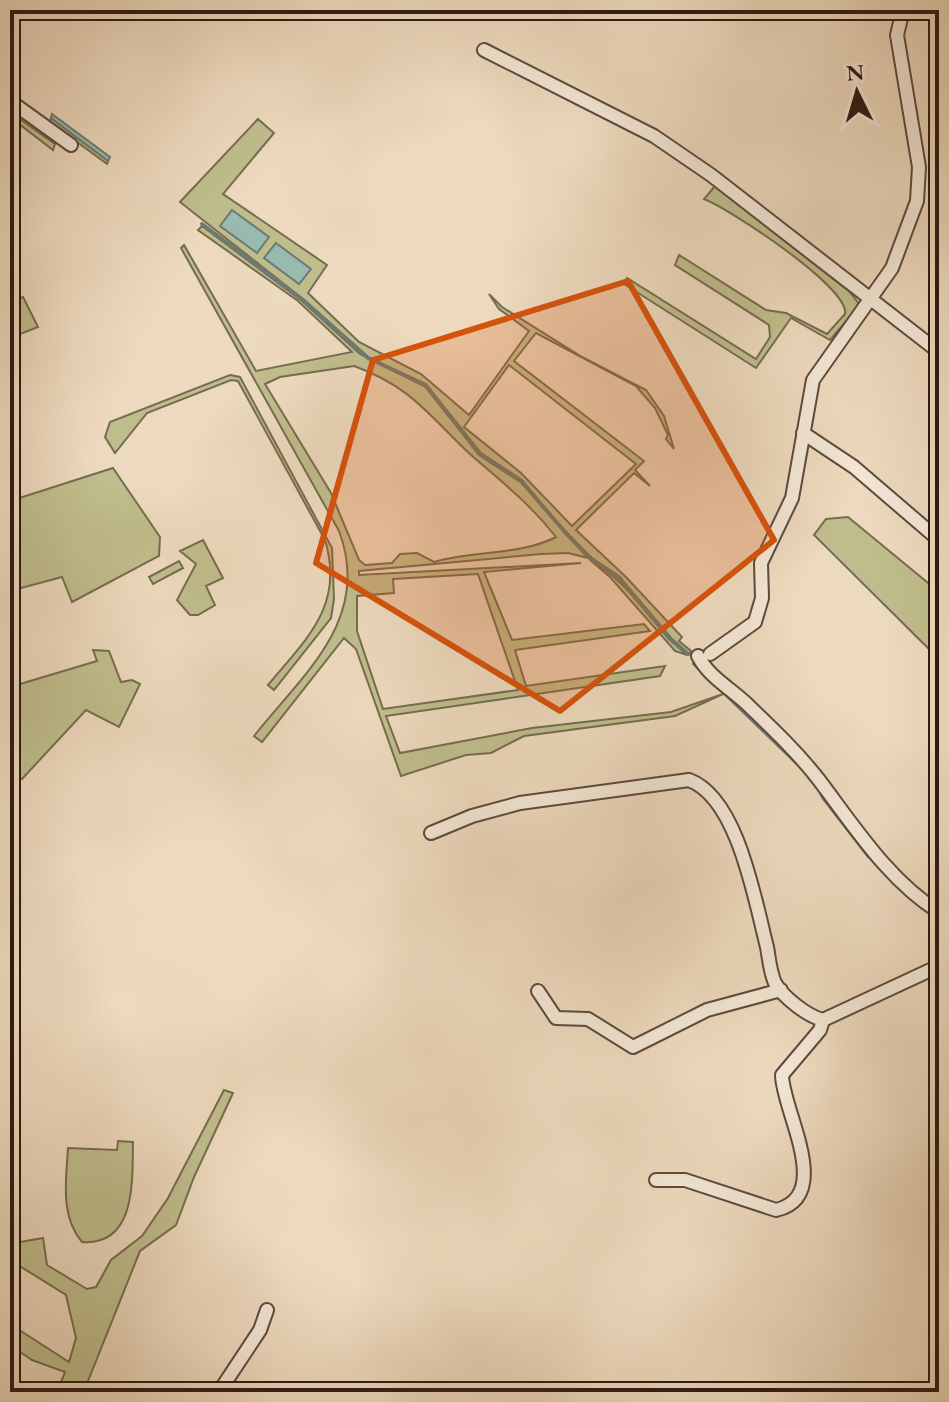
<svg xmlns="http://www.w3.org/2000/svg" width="949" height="1402" font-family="'EB Garamond',serif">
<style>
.green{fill:#c0bd8c;stroke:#766c50;stroke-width:2;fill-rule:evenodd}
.water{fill:#99baaf;stroke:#6e7a71;stroke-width:2}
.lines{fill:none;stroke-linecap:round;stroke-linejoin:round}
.stream{stroke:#6e7a71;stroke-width:4}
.minor-casing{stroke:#5d4a3e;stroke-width:16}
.minor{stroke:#f3e6d4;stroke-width:12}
.marked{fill:#d5530d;fill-opacity:0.2;stroke:#d5530d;stroke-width:6;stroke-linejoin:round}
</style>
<rect width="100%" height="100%" fill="#edd9bd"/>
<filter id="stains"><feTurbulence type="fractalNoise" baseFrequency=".0025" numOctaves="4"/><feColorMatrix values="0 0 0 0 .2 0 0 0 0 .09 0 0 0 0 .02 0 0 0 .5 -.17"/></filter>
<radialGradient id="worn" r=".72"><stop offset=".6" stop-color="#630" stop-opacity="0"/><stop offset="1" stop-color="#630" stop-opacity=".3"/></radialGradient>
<path class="green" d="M 10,112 L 55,144 L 53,150 L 10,117 Z
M 51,118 L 108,161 L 107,164 L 50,122 Z
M 258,119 L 274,133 L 223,194 L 327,265 L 308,293 L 359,342 L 421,374 L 469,415 L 529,331 L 499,309 L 489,294 L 502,307 L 582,357 L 646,390 L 664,416 L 674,449 L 666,439 L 668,435 L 655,408 L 636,386 L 536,333 L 514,361 L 644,461 L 635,470 L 650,486 L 634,473 L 576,530 L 626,577 L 682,637 L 679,641 L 691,651 L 689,654 L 671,638 L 619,576 L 592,558 L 565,532 L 522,480 L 481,453 L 426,384 L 369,358 L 303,299 L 180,202 ZM 509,365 L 636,464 L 572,526 L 521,473 L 464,427 Z
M 715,186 L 849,291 L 860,305 L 830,340 L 791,318 L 756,368 L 624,284 L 627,278 L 756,359 L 770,337 L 769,325 L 675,265 L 679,255 L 766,310 L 786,313 L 827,334 L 845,314 C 850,288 730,209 704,199 Z
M 202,226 L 302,301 L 360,354 L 426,387 L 479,455 L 522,483 L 588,558 L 568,553 L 541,554 L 359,571 L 359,575 L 581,563 L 484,572 L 512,640 L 644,624 L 650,631 L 515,650 L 526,686 L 665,666 L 660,676 L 386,716 L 400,753 L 532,728 L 671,712 L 723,694 L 675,716 L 524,736 L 491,753 L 466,755 L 401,776 L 356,649 L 344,638 L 262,742 L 254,736 C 304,673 372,619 339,531 L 181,248 L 184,245 L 256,371 L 352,352 L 298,301 L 198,230 ZM 354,366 C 412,387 429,416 471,455 C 501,481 531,505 556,537 C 519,556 473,550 434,562 L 417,553 L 400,554 L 392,563 L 365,565 L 359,560 L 331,493 L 265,384 L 280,377 ZM 478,574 L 518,690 L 383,709 L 357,631 L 357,596 L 394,593 L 393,579 Z
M 23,297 L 38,327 L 10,338 L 10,302 Z
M 230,375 L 240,377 L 332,548 L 334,599 L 331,618 L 274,690 L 268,685 C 306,639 345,606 325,540 L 238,381 L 231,380 L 147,413 L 115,453 L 105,437 L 110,422 Z
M 113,468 L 160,537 L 159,556 L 72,602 L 62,577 L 10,591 L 10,501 Z
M 848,517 L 939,592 L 939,659 L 814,535 L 826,519 Z
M 203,540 L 223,578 L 206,586 L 215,605 L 198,615 L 190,615 L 177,600 L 196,564 L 180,551 Z
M 590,560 C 631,583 652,626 687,655 L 675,651 L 610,577 Z
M 179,561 L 183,568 L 153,584 L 149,577 Z
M 93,650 L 109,651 L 121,682 L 132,680 L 140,684 L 119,727 L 86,710 L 22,779 L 10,781 L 10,687 L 97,661 Z
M 224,1090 L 233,1093 L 194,1177 L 176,1225 L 140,1251 L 84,1391 L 61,1382 L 65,1372 L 32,1360 L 10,1345 L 10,1324 L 69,1362 L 76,1338 L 66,1295 L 10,1260 L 10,1240 L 15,1243 L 43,1238 L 47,1265 L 87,1289 L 96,1287 L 111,1260 L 142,1236 L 168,1198 Z
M 118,1141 L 133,1142 C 132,1179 137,1246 82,1242 C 60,1216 66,1181 68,1148 L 117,1150 Z"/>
<path class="water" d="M 52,114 L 110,157 L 108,161 L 51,118 Z
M 232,210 L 269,237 L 257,253 L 220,226 Z
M 276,243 L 311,269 L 299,284 L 264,258 Z
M 695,659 L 820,785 L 871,854 L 868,857 L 823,799 L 813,780 L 693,664 Z"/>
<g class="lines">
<path class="stream" d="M 202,224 L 303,300 L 368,358 L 425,385 L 480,454 L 521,481 L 565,532 L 591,559 L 618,577 L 670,639 L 688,654"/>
<defs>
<path id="minor" d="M 484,50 L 654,136 L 711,175 L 939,352
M 10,101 L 71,145
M 803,433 L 854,467 L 939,540
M 710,654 L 755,622 L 762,598 L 761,563 L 792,498 L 813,380 L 892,268 L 917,201 L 919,167 L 897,35 L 903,10
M 698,656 C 710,679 734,690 751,708 C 774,730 799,754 819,780 C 854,826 889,881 939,912
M 431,833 L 472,816 L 520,803 L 689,780 C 738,798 755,901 767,947 C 769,958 770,972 775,983 C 783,997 807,1016 823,1020 L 939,966
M 538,991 L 556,1018 L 588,1019 L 633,1047 L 707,1010 L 781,990
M 656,1180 L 685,1180 L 776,1210 C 835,1196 782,1110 782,1075 L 820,1030 L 823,1020
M 219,1392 L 260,1330 L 267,1310"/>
</defs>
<use href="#minor" class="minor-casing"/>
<use href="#minor" class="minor"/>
</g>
<path class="marked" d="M 628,281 L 774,540 L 560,711 L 316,563 L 373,360 Z"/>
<rect width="949" height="1402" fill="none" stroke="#edd9bd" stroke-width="40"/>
<rect x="12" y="12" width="925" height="1378" fill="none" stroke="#2d1a13" stroke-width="4"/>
<rect x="20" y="20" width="909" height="1362" fill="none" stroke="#2d1a13" stroke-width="2"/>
<g transform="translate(857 92) rotate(355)" stroke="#f3e6d4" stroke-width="6" paint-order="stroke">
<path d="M0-6L14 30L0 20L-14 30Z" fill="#2d1a13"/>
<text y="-12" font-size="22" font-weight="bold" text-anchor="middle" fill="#2d1a13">N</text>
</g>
<rect width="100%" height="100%" filter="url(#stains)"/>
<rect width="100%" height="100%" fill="url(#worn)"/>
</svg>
